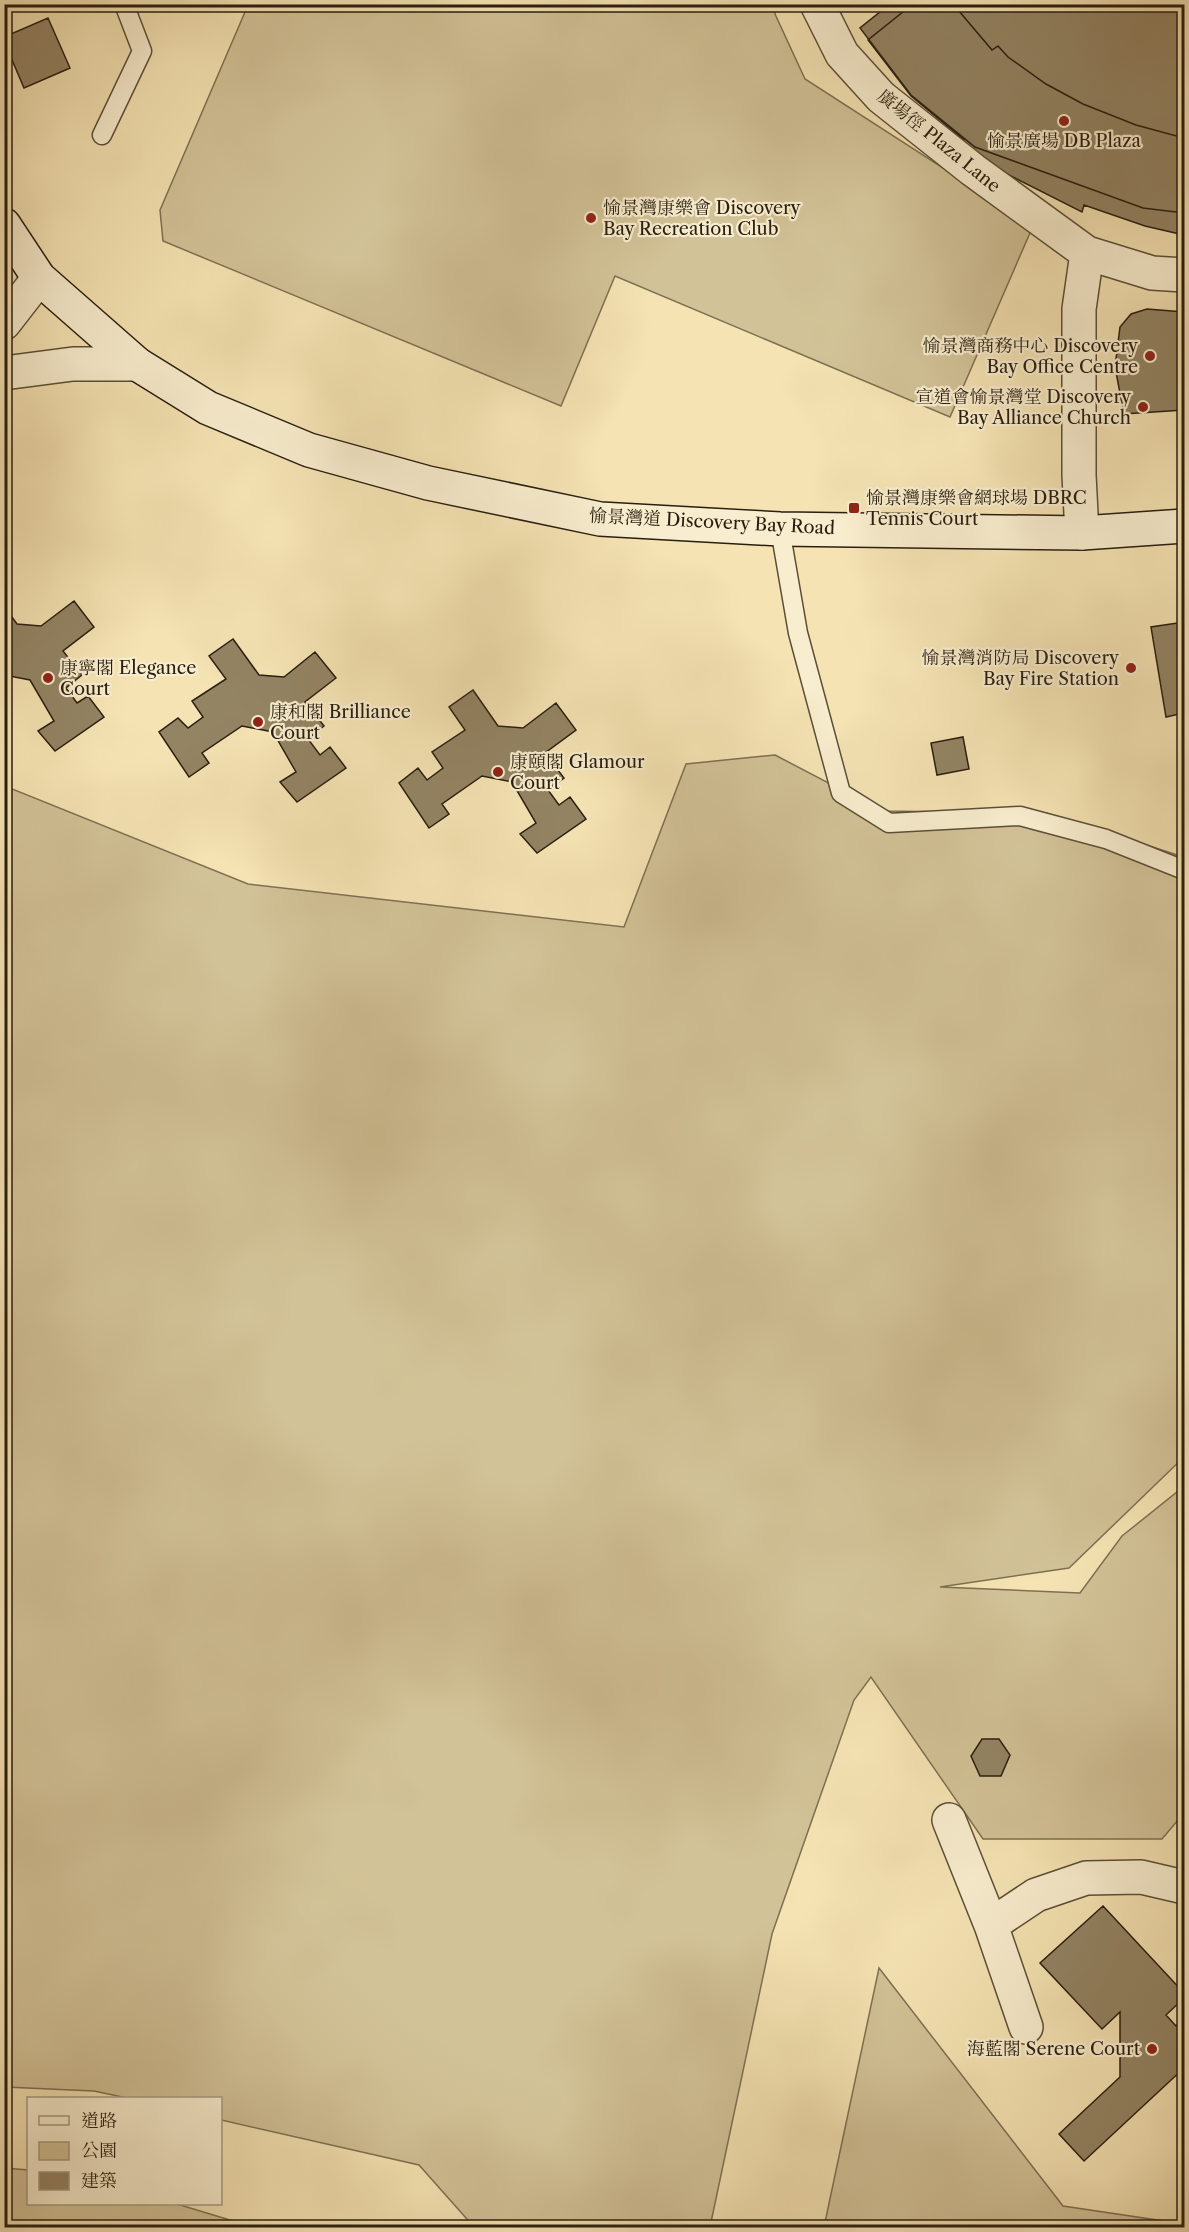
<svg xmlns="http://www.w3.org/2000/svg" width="1189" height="2232" font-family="'Libre Caslon Text','Noto Serif TC',serif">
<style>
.green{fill:#d2c297;stroke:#7e7053;stroke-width:1.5}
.water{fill:#b0a07b;stroke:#7a6c50;stroke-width:1.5}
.building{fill:#938464;stroke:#291e0f;stroke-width:1.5}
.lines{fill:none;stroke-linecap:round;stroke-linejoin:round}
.lane-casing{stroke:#5c4f38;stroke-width:21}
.street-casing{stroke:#5c4f38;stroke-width:36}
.secondary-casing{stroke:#291e0f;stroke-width:36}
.lane{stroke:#f8edce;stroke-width:18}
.street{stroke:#f8edce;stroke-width:33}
.secondary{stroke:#f8edce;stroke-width:33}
.poi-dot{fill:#8f2418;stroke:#f8edce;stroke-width:2}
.labels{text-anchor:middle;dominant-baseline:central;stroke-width:4.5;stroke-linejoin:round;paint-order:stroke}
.street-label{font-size:18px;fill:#291e0f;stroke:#f8edce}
.poi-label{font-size:18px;fill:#291e0f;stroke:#f8edce;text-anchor:start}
</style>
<rect width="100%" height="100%" fill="#f5e3b3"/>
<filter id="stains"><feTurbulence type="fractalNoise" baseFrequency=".00333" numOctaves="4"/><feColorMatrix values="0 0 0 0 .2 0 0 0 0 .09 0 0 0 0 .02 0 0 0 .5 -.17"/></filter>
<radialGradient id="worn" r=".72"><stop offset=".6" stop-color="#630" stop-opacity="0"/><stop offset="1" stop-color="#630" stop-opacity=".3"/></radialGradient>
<path class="green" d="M 775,4 L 775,14 L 805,79 L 1033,226 L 950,417 L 615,276 L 561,406 L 163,241 L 160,210 L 248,5 Z
M 775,755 L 882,811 L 1046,813 L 1184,857 L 1184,1457 L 1069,1568 L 940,1587 L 1080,1593 L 1122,1536 L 1177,1492 L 1184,1490 L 1184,1813 L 1162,1839 L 983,1839 L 871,1677 L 854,1700 L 772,1934 L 710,2227 L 474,2227 L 419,2165 L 221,2120 L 220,2098 L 127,2098 L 94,2091 L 5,2087 L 5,786 L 248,884 L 624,927 L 686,764 Z
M 879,1968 L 1063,2206 L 1184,2224 L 1184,2227 L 824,2227 Z
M 4,2168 L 28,2170 L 28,2204 L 177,2204 L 253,2227 L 5,2227 Z"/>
<path class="water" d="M 1184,1626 L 1184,1672 L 1182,1670 L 1180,1634 Z"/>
<path class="building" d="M 890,4 L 1184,4 L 1184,213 L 1143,208 L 975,147 L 911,95 L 860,28 Z
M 913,4 L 953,4 L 992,50 L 998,46 L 1008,57 L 1046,84 L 1083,104 L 1136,125 L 1184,138 L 1184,235 L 1145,226 L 1084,205 L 1082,212 L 1007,174 L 962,145 L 964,140 L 911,96 L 868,40 Z
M 48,18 L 70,68 L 24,88 L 4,41 L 4,37 Z
M 1147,309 L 1184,312 L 1184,410 L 1124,414 L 1115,367 L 1120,327 L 1131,314 Z
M 74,601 L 94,627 L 63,651 L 82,675 L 66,688 L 77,703 L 88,696 L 104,717 L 55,751 L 38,731 L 54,721 L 30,680 L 4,675 L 4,606 L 17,624 L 41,626 Z
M 1184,622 L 1184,713 L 1166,717 L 1151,627 Z
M 233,639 L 259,675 L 284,677 L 315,652 L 336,678 L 305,702 L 324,726 L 308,739 L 320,755 L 330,747 L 346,768 L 297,802 L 280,782 L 296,772 L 273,732 L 242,726 L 202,753 L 209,763 L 189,777 L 159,732 L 178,718 L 188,728 L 203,717 L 192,701 L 226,679 L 209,656 Z
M 473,690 L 498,726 L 523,728 L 556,703 L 576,730 L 545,753 L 564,778 L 548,790 L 559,805 L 570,797 L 586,819 L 537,853 L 520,834 L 536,823 L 512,782 L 482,776 L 442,804 L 449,814 L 429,828 L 399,783 L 418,768 L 427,780 L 443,768 L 432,752 L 465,730 L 449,707 Z
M 963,737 L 969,769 L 937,775 L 931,743 Z
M 982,1739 L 999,1739 L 1010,1755 L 1001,1776 L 980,1776 L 971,1756 Z
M 1103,1906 L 1184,1993 L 1184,1998 L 1166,2015 L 1176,2026 L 1184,2018 L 1184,2068 L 1084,2161 L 1059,2134 L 1120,2077 L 1120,2012 L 1102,2029 L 1040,1963 Z"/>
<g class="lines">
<defs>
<path id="lane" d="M 102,135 L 142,51 L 124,4
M 780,529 L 798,633 L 841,793 L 889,823 L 1020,816 L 1106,839 L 1184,870"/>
<path id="street" d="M 817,4 L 842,54 L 881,97 L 973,170 L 1087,253 L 1152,273 L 1184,275
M 4,323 L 39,278
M 4,373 L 73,364 L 137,364
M 1082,533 L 1079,475 L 1079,309 L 1087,253
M 949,1820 L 991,1925 L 1026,2027
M 991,1925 L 1036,1895 L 1086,1878 L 1141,1877 L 1184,1887"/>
<path id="secondary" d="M 4,225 L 39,278 L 137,364 L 208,408 L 309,450 L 428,483 L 600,519 L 780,529 L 1082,533 L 1184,526"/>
</defs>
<use href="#lane" class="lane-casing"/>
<use href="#street" class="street-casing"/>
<use href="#secondary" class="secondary-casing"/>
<use href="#lane" class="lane"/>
<use href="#street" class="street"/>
<use href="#secondary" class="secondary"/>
</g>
<g class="poi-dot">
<circle cx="1064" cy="121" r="6"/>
<circle cx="591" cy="218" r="6"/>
<circle cx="1150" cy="356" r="6"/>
<circle cx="1143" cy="407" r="6"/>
<rect x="848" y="502" width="12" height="12" rx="3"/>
<circle cx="1131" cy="668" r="6"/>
<circle cx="48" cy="678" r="6"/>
<circle cx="258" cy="722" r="6"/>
<circle cx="498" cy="772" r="6"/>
<circle cx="1152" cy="2049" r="6"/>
</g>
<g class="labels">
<g class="street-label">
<text transform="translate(939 141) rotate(39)">廣場徑 Plaza Lane</text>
<text transform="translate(712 522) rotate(3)">愉景灣道 Discovery Bay Road</text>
</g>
<g class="poi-label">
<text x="1064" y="141" text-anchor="middle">愉景廣場 DB Plaza</text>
<text x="603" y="208">愉景灣康樂會 Discovery<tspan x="603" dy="21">Bay Recreation Club</tspan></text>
<text x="1138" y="346" text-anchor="end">愉景灣商務中心 Discovery<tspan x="1138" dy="21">Bay Office Centre</tspan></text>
<text x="1131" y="397" text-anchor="end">宣道會愉景灣堂 Discovery<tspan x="1131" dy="21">Bay Alliance Church</tspan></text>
<text x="866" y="498">愉景灣康樂會網球場 DBRC<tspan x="866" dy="21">Tennis Court</tspan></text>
<text x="1119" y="658" text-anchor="end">愉景灣消防局 Discovery<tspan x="1119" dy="21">Bay Fire Station</tspan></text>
<text x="60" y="668">康寧閣 Elegance<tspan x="60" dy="21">Court</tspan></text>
<text x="270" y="712">康和閣 Brilliance<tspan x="270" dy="21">Court</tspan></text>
<text x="510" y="762">康頤閣 Glamour<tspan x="510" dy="21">Court</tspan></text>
<text x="1140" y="2049" text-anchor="end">海藍閣 Serene Court</text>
</g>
</g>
<rect width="1189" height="2232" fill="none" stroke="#f5e3b3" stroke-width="24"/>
<rect x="6" y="6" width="1177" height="2220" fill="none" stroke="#291e0f" stroke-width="3"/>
<rect x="12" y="12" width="1165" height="2208" fill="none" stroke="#291e0f" stroke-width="1.5"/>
<rect x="27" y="2097" width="195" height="108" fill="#f8edce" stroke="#a59a82" stroke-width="1.5"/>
<rect x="39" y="2116" width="30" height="9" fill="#f8edce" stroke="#a59a82" stroke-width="1.5"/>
<text x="81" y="2127" font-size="18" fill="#291e0f">道路</text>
<rect x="39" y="2142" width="30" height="18" fill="#d2c297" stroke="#a59a82" stroke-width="1.5"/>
<text x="81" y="2157" font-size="18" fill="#291e0f">公園</text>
<rect x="39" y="2172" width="30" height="18" fill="#938464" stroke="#a59a82" stroke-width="1.5"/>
<text x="81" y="2187" font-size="18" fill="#291e0f">建築</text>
<rect width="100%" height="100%" filter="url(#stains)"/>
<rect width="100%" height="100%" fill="url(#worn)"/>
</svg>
